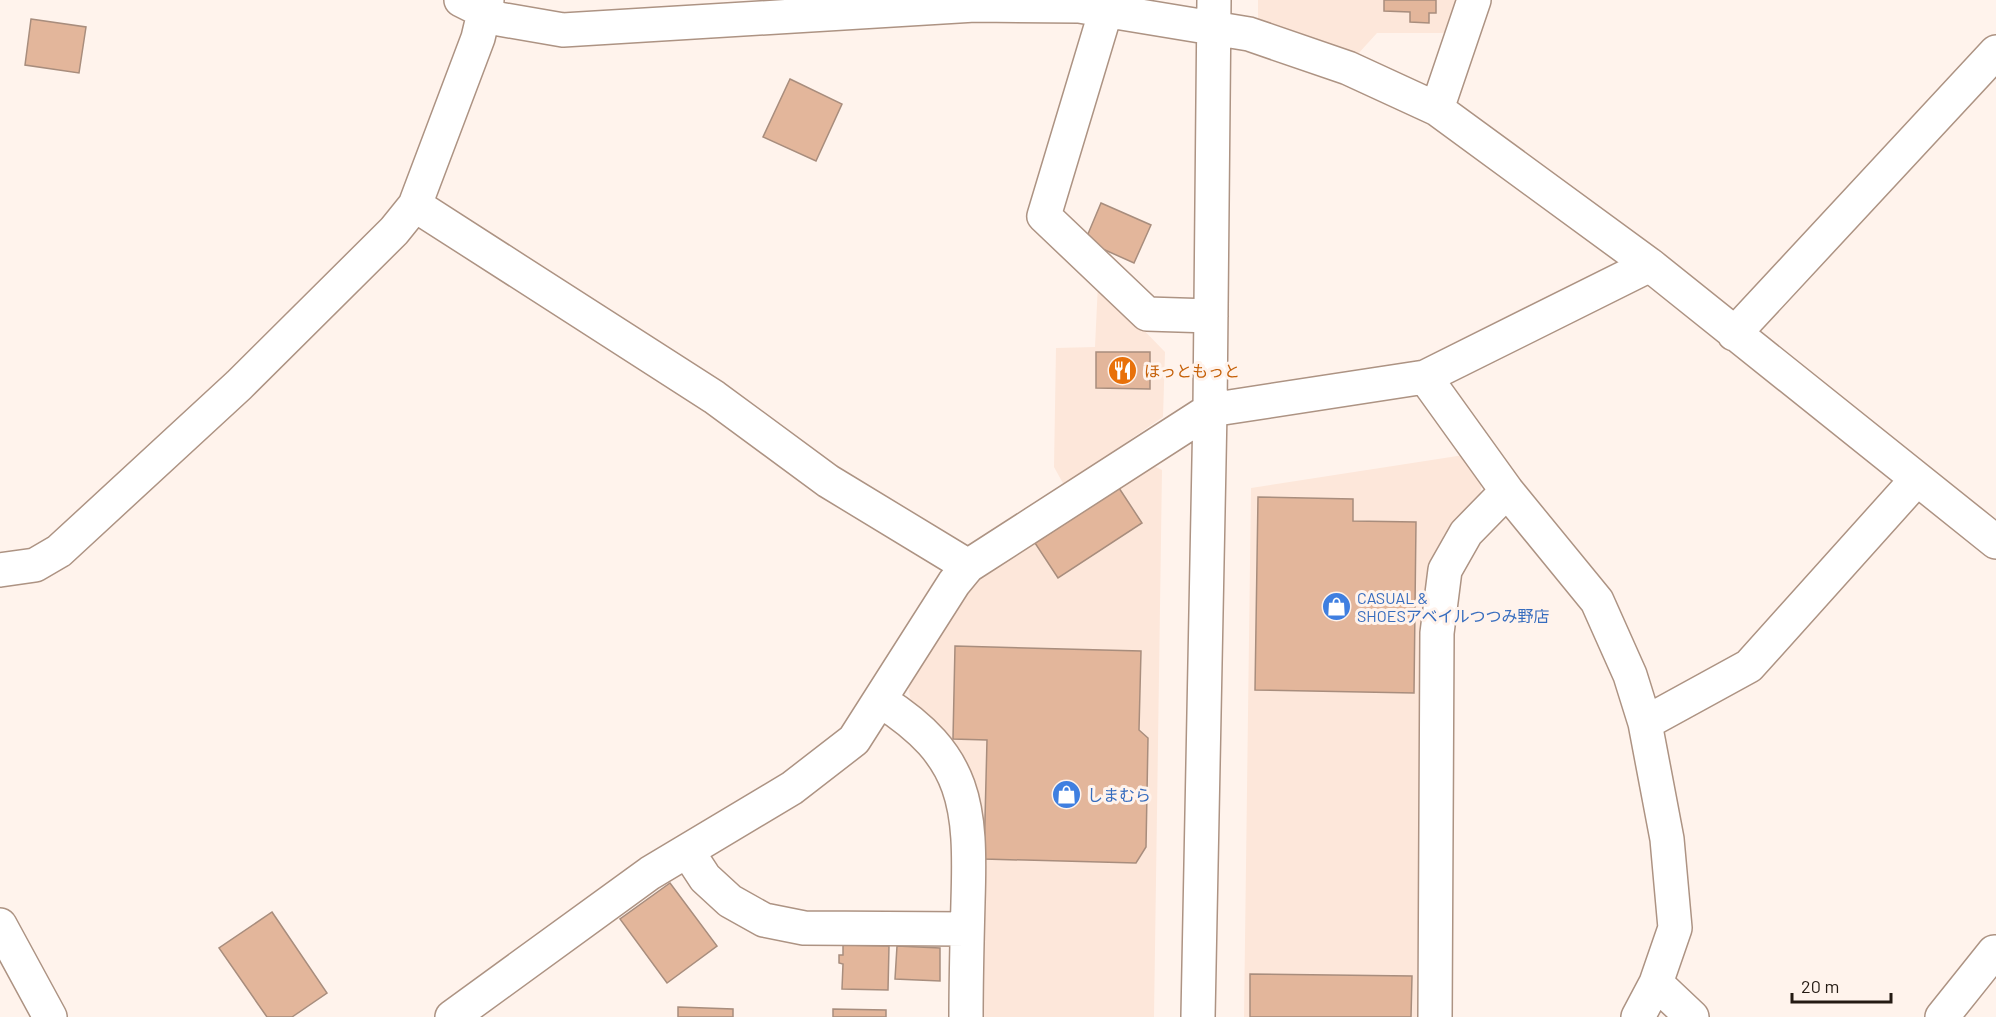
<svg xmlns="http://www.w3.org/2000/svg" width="1996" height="1017" font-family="Barlow,'Noto Sans JP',sans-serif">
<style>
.built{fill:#fde7da}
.building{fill:#e3b69b;stroke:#a88d7d;stroke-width:1.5}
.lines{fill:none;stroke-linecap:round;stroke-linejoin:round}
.minor-casing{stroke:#ad9383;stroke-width:36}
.minor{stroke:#fff;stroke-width:33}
.labels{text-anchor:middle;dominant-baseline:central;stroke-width:6;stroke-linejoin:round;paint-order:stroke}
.food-label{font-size:16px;fill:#c56008;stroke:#fff3ec;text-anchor:start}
.shop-label{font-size:16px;fill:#366cbe;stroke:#fff3ec;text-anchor:start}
</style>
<rect width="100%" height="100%" fill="#fff3ec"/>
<path class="built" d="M 1258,0 L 1460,0 L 1448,33 L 1377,33 L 1357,55 L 1258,19 Z
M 1098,283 L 1165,352 L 1163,417 L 1064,485 L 1054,467 L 1056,348 L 1095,347 Z
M 1464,455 L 1482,480 L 1480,495 L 1444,535 L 1433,563 L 1423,618 L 1417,1017 L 1244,1017 L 1251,488 Z
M 1148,463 L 1162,470 L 1154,1017 L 980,1017 L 984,826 L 978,794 L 963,757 L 937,722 L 911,702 L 908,686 L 971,585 L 983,573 Z"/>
<path class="building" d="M 1384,0 L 1436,0 L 1436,13 L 1429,13 L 1429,23 L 1410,22 L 1410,12 L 1384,11 Z
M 31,19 L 86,27 L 79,73 L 25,65 Z
M 790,79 L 842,104 L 816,161 L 763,137 Z
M 1101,203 L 1151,225 L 1134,263 L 1085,241 Z
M 1096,352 L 1150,352 L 1150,389 L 1096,388 Z
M 1119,488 L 1142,523 L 1058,578 L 1035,543 Z
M 1258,497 L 1353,499 L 1353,521 L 1416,522 L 1414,693 L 1255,690 Z
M 955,646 L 1141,651 L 1139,730 L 1148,738 L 1146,847 L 1136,863 L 984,859 L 987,740 L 953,739 Z
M 670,883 L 717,946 L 667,983 L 620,919 Z
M 272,912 L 327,993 L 292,1017 L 267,1017 L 219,948 Z
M 843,945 L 889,946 L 888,990 L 842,989 L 843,964 L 839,963 L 839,955 L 843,955 Z
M 897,946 L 940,948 L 940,981 L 895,979 Z
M 1250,974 L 1412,976 L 1411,1017 L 1250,1017 Z
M 678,1007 L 733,1009 L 733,1017 L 678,1017 Z
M 833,1009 L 886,1010 L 886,1017 L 833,1017 Z"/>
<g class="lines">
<defs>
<path id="minor" d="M 461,0 L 499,19 L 563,30 L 975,5 L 1079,6 L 1249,34 L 1348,68 L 1437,109 L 1650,265 L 1996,542
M 1106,10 L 1044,216 L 1147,314 L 1211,316
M 1437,109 L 1474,0
M 415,205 L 714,397 L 828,481 L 968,566
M 1734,334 L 1996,52
M 1425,377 L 1507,491 L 1597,601 L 1630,675 L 1645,723 L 1667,839 L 1675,928 L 1656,983 L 1638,1017
M 0,570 L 35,565 L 59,551 L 239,385 L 394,231 L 415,205 L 478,38 L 487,0
M 881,701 C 968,756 971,806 968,902 C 967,940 966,979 966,1017
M 1645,723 L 1749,666 L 1917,479
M 688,852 L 705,878 L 730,901 L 764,920 L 804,928 L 967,929
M 0,925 L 50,1017
M 1656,983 L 1692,1017
M 452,1017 L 650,873 L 792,788 L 854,740 L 954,583 L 968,566 L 1210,410 L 1425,377 L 1650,265
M 1198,1017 L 1210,410 L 1214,0
M 1435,1017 L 1437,633 L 1445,570 L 1466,533 L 1507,491
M 1942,1017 L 1994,952 L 1996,953"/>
</defs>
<use href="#minor" class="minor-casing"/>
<use href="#minor" class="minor"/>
</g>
<defs>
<symbol id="restaurant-disc" viewBox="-11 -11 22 22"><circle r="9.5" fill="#e8710a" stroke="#fff3ec"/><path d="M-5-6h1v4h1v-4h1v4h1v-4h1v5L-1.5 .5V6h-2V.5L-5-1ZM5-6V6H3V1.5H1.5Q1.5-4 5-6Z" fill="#fff"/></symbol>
<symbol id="shop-disc" viewBox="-11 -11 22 22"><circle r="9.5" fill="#3f7fe0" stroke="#fff3ec"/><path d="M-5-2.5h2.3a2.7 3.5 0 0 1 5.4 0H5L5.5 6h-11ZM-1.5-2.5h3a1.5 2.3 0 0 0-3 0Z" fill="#fff"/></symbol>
</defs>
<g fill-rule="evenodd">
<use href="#restaurant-disc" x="1106" y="354" width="33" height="33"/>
<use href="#shop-disc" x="1320" y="590" width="33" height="33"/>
<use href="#shop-disc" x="1050" y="778" width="33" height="33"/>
</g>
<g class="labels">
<g class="food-label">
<text x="1144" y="370">ほっともっと</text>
</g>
<g class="shop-label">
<text x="1357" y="597">CASUAL &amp;<tspan x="1357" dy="18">SHOESアベイルつつみ野店</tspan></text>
<text x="1087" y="794">しまむら</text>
</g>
</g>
<path d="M1792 993v9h99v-9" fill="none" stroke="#241a13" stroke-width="3"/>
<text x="1801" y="993" font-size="18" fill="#241a13" stroke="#fff3ec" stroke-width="4.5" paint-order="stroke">20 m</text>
</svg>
